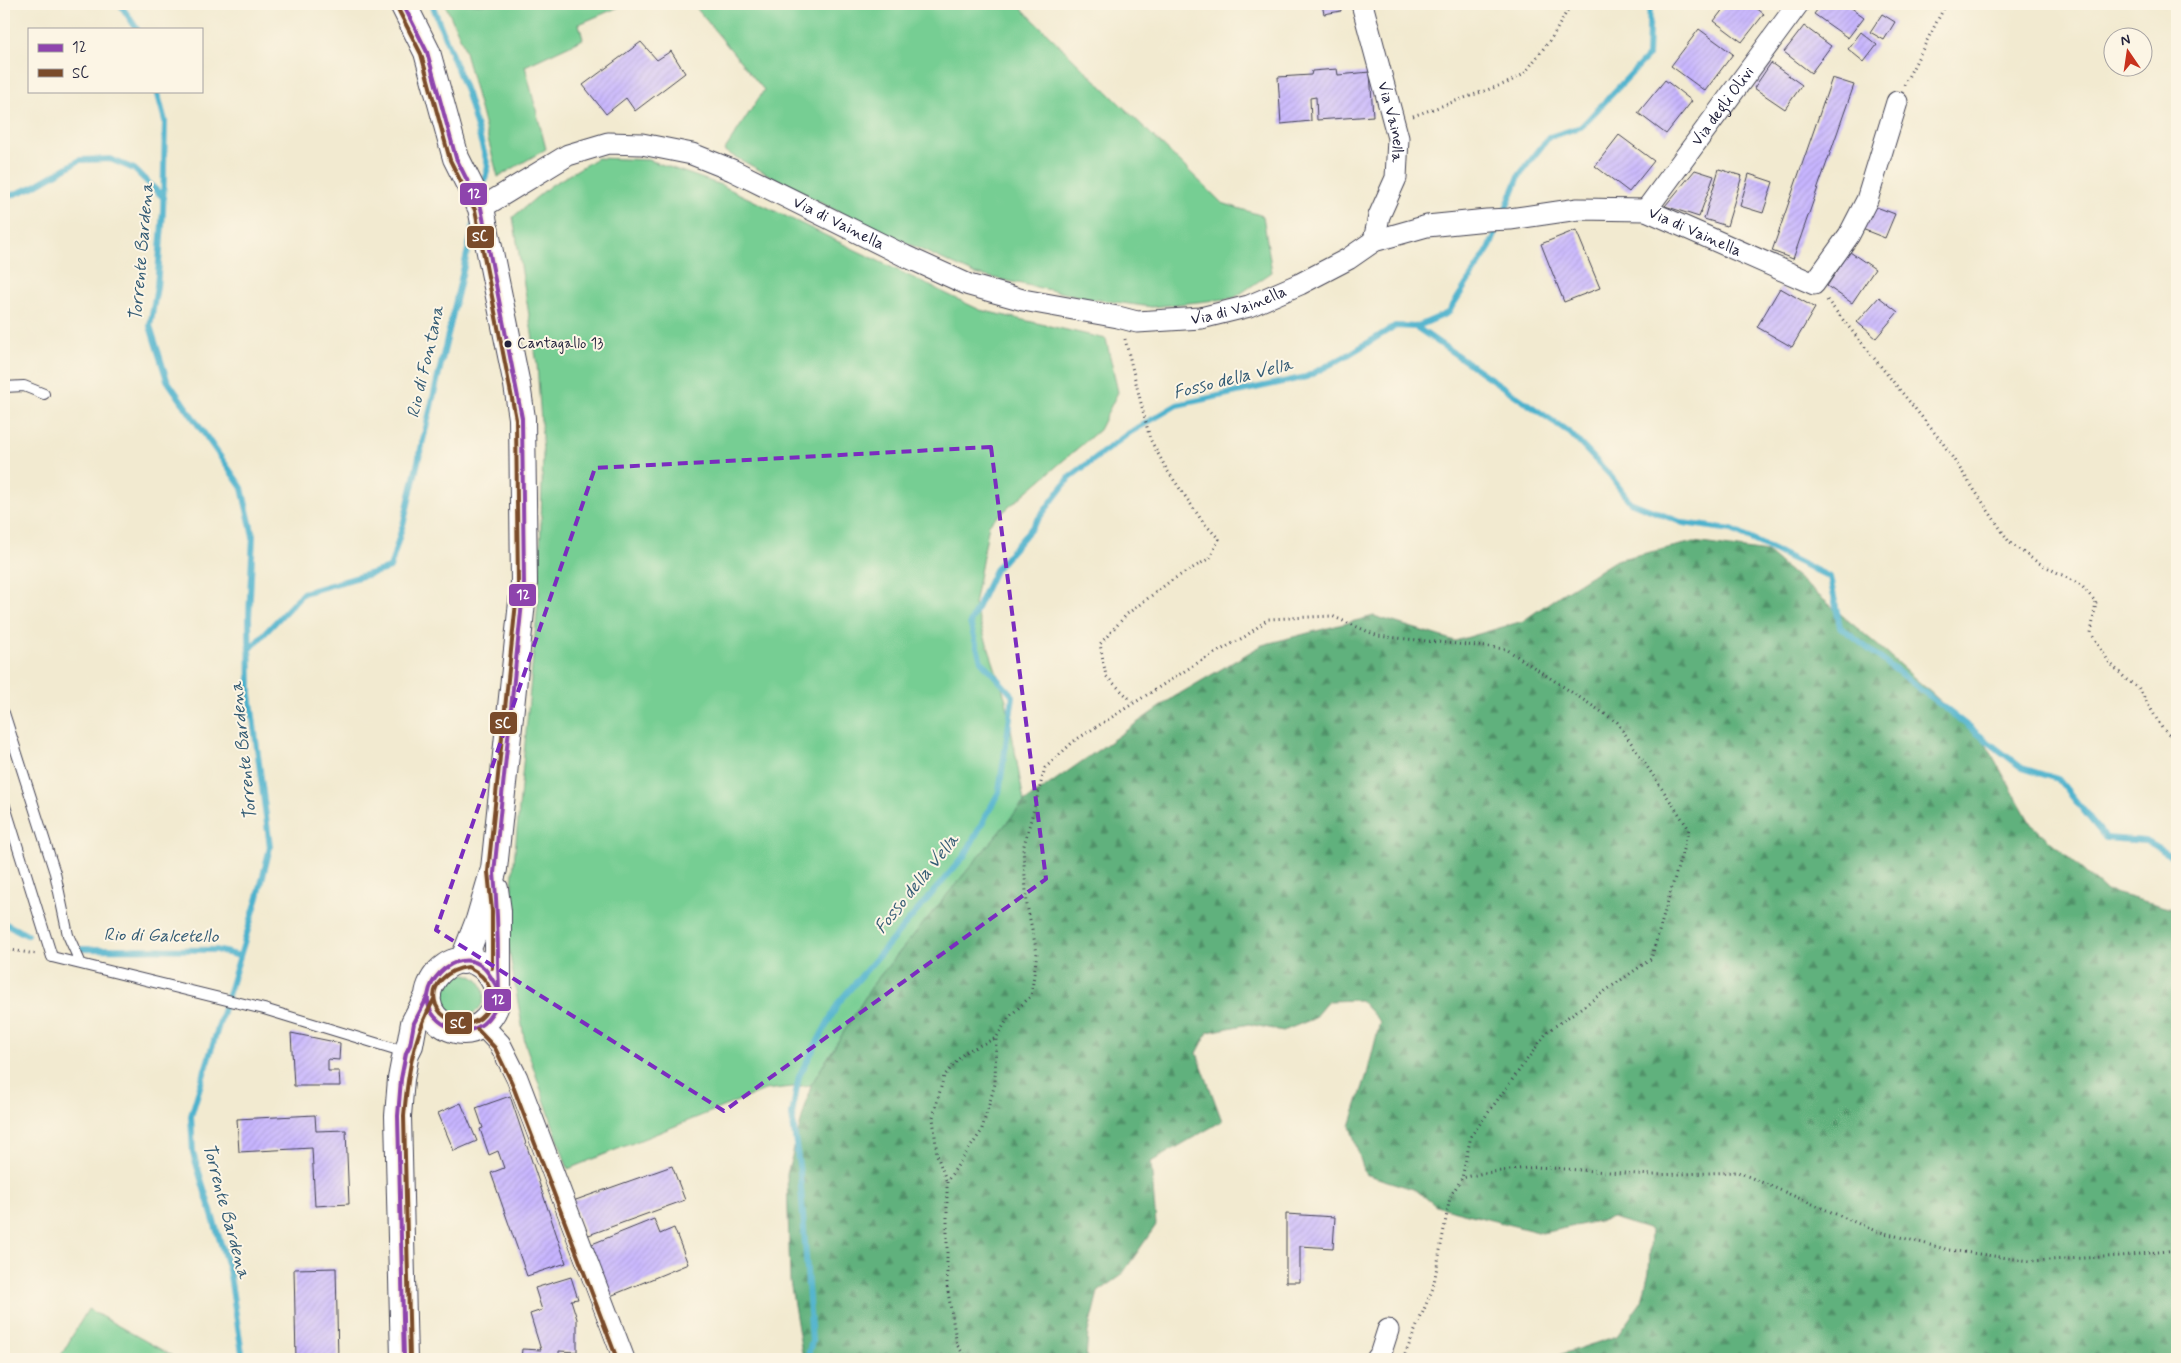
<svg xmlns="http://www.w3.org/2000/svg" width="2181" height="1363" font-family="Mynerve,sans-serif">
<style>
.green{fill:#76ce93;stroke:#4c7867}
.forest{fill:url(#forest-firs);stroke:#416a5c}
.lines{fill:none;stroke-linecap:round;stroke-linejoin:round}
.stream{stroke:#4eb2cd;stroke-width:6}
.building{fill:url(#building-hatch)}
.service-casing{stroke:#414051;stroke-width:12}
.minor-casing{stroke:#414051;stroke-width:23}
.tertiary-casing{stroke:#414051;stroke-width:28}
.path{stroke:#414051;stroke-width:3;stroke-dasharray:1 4;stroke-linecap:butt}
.service{stroke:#fff;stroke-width:10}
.minor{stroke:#fff;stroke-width:21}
.tertiary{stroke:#fff;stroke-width:26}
.bus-1-casing{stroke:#fcf5e5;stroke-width:8}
.bus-2-casing{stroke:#fcf5e5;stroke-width:8}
.bus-1{stroke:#8e44ad;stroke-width:4}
.bus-2{stroke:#7a4b2a;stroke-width:4}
.marked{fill:none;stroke:#7b2cbf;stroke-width:4;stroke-dasharray:10 6;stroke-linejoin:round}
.bus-dot{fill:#22223b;stroke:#fcf5e5;stroke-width:2}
.labels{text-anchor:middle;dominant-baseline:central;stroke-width:4;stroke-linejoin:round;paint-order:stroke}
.bus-label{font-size:15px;fill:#22223b;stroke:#fcf5e5;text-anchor:start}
.street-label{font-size:16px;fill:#22223b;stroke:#fcf5e5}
.water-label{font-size:18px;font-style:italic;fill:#345c75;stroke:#fcf5e5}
.line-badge{stroke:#fcf5e5;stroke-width:2}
.badge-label{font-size:14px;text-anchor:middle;font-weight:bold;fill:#fff}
</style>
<defs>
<pattern id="forest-firs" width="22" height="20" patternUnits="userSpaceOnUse" patternTransform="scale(1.25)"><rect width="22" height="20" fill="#60b17d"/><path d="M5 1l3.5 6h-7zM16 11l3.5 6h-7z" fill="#4f9068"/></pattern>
<pattern id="building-hatch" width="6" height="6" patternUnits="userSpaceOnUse" patternTransform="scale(1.25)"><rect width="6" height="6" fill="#c7b5ff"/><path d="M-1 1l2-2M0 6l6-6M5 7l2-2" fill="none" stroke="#ab9bdb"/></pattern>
</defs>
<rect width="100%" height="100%" fill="#fcf5e5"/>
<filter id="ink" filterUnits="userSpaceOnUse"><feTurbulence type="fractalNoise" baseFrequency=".02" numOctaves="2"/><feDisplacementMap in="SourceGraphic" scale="10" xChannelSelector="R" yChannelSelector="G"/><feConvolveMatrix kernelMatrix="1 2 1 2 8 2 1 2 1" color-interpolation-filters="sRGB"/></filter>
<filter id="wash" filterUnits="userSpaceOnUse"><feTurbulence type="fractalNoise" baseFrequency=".0096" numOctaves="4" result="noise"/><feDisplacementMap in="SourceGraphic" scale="20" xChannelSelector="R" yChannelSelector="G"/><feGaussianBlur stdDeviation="1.12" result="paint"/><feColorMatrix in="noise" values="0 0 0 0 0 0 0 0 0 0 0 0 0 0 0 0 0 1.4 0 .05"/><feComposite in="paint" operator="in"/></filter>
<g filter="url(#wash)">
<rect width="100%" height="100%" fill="#f2ead0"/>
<path class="green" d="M 445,4 L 626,4 L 579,24 L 583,39 L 525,66 L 546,149 L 498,177 L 463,44 Z
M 693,4 L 1017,4 L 1222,203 L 1263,216 L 1272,272 L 1234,298 L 1152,307 L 1092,299 L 975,274 L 842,214 L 724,151 L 764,90 Z
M 597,158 L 649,160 L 721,185 L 980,310 L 1106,339 L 1118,392 L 1099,430 L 989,524 L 974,605 L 1006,700 L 1024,802 L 874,983 L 811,1085 L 765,1090 L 568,1169 L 525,1043 L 507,938 L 539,592 L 543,451 L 537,364 L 513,217 L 550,186 Z
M442 995a21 21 0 1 1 42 0a21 21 0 1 1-42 0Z
M 88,1309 L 178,1359 L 59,1359 Z"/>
<path class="forest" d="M 1694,542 L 1767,552 L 1882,649 L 1983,739 L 2031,824 L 2106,891 L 2177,910 L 2177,1359 L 1547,1359 L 1617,1336 L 1642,1301 L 1649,1271 L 1651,1230 L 1612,1218 L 1542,1233 L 1436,1206 L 1416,1190 L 1365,1174 L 1350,1126 L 1367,1074 L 1380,1022 L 1360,1000 L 1328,1001 L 1313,1019 L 1283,1031 L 1249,1024 L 1208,1032 L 1197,1053 L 1222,1121 L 1151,1162 L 1156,1225 L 1121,1276 L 1098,1292 L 1088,1332 L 1086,1359 L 803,1359 L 790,1281 L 787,1174 L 811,1085 L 874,983 L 1024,802 L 1174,697 L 1262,645 L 1374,616 L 1455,641 L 1523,621 L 1560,595 L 1616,560 Z"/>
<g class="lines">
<path class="stream" d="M 120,4 L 137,29
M 432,4 L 467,94 L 488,166 L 482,192
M 157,91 L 165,121 L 163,212 L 157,287 L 150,326 L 167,380 L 242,488 L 253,536 L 249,617 L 250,694 L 270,847 L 258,897 L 191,1116 L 193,1153 L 229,1270 L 243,1359
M 4,198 L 33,187 L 80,160 L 110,159 L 134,169 L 164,198
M 1416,327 L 1570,433 L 1610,475 L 1630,502 L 1683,523 L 1732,530 L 1830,577 L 1840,627 L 2022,768 L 2058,779 L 2106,838 L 2146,841 L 2177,859
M 250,649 L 303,593 L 390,568 L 404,521 L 474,224
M 4,923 L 27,935
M 81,949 L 216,950 L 240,956
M 807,1359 L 812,1341 L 800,1173 L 792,1115 L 799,1076 L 839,1002 L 965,855 L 999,792 L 1013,696 L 981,661 L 970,623 L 995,570 L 1030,530 L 1070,477 L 1129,433 L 1177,405 L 1306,377 L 1348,355 L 1395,326 L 1416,327 L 1448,313 L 1490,247 L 1520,174 L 1549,137 L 1581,127 L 1648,56 L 1650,4"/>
</g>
<g id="blocks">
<path class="building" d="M 1322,4 L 1340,4 L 1341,11 L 1324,14 Z
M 1727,4 L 1751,4 L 1764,14 L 1742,42 L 1714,21 Z
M 1822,4 L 1846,4 L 1864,17 L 1848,38 L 1814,14 Z
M 1882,14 L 1895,22 L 1884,40 L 1870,32 Z
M 1804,26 L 1831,46 L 1811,73 L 1784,52 Z
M 1699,29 L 1733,54 L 1705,91 L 1671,66 Z
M 1861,32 L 1877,45 L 1864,62 L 1848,49 Z
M 641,42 L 657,60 L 671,51 L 685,73 L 635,111 L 626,98 L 606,114 L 583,85 Z
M 1771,63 L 1802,85 L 1785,109 L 1754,88 Z
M 1337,69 L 1338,75 L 1370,72 L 1373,116 L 1317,120 L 1316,97 L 1310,98 L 1311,121 L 1281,124 L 1278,77 L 1311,75 L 1312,71 Z
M 1832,78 L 1854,85 L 1793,259 L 1772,251 Z
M 1665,80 L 1692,101 L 1666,134 L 1638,113 Z
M 1619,135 L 1654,161 L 1629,192 L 1595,166 Z
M 1719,169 L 1742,176 L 1727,226 L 1704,219 Z
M 1695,170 L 1714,176 L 1699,217 L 1665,206 Z
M 1749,174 L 1773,182 L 1763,213 L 1740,206 Z
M 1871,205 L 1895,214 L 1885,238 L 1862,229 Z
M 1576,230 L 1600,288 L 1564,302 L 1541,244 Z
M 1850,252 L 1875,269 L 1852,303 L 1827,286 Z
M 1780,288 L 1815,308 L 1792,347 L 1757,327 Z
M 1879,297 L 1898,312 L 1876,338 L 1857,322 Z
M 291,1033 L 340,1043 L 339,1060 L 328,1059 L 328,1071 L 339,1071 L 340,1086 L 294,1086 Z
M 510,1096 L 566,1263 L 527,1276 L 491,1173 L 504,1168 L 498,1151 L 489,1155 L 480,1129 L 483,1128 L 476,1108 Z
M 461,1103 L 477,1141 L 454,1151 L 438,1113 Z
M 315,1115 L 316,1131 L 346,1130 L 349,1204 L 315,1206 L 312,1148 L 239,1152 L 237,1119 Z
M 672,1166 L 685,1200 L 586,1236 L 573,1201 Z
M 1286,1214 L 1335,1217 L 1333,1248 L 1300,1246 L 1300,1282 L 1286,1282 Z
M 654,1219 L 660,1234 L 674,1228 L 688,1264 L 608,1297 L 587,1246 Z
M 336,1268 L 338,1359 L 296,1359 L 294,1269 Z
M 571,1277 L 578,1299 L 571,1300 L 577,1319 L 577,1352 L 559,1351 L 559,1359 L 521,1359 L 522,1349 L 541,1350 L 530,1314 L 542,1310 L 535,1288 Z"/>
</g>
</g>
<g filter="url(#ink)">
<use href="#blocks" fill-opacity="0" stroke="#414051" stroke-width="1"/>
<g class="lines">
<defs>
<path id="service" d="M 4,387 L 24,386 L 44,394
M 4,713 L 55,873 L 68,935 L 81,964
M 4,803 L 52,957 L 264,1009 L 405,1052"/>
<g id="minor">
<path id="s1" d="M 1362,4 L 1398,138 L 1396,178 L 1379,216 L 1374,241"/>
<path id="s2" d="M 481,208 L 568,155 L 608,143 L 642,144 L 692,154 L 732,170 L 905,256 L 969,285 L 1023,300 L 1118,317 L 1137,322 L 1201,318 L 1249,306 L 1300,284 L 1348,259 L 1374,241 L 1427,226 L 1487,220 L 1510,219 L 1578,209 L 1646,210 L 1814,284 L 1849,235 L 1867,200 L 1897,102"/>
<path id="s3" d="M 1646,210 L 1798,4"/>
<path d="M 482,1025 L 500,1044 L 517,1078 L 624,1359"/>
<path d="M 1377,1359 L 1380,1355 L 1388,1330"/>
</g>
<path id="tertiary" d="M 403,4 L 427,52 L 456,158 L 481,208 L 517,385 L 522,418 L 524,583 L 494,869 L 479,920 L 463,961
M 495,889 L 498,911 L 498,998 C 493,1020 474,1038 450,1028 C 390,1002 467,917 497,987
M 404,1359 L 398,1116 L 401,1079 L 406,1053 L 410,1045 L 414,1023 L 428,996"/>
</defs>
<use href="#service" class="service-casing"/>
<use href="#minor" class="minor-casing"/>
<use href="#tertiary" class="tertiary-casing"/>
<path class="path" d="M 1904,85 L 1946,4
M 1413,116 L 1507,83 L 1524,74 L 1553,36 L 1571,4
M 1827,300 L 1942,442 L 2010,543 L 2037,562 L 2081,585 L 2096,602 L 2091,633 L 2109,662 L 2127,680 L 2138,687 L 2162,728 L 2177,743
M 1125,339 L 1150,439 L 1167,470 L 1203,522 L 1219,539 L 1210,558 L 1172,580 L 1127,614 L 1100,644 L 1106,676 L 1135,704
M 4,949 L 36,954
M 946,1180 L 937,1155 L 933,1117 L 944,1076 L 965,1052 L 996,1038
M 967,1359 L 957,1345 L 947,1286 L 947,1181 L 981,1132 L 995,1084 L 996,1038 L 1009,1017 L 1031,996 L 1037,953 L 1027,905 L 1023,849 L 1045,768 L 1074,741 L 1199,662 L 1246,636 L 1268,619 L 1332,616 L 1378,636 L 1506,649 L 1617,722 L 1689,829 L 1651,959 L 1548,1031 L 1471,1136 L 1462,1178
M 1403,1359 L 1433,1288 L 1450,1197 L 1462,1178 L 1484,1173 L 1536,1167 L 1652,1175 L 1738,1172 L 1873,1230 L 1949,1250 L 2030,1261 L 2121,1256 L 2177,1250"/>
<use href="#service" class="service"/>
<use href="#minor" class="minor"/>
<use href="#tertiary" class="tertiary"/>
<defs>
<path id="bus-1" d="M 403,4 L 427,52 L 456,158 L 481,208 L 522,418 L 524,583 L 494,873 C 497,904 498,933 498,964 C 498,975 500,988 498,999 C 495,1013 483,1028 469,1030 C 456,1032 443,1026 435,1017 C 410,990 457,942 484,968 C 489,973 493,981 497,987
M 404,1359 L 398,1116 L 401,1079 L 406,1053 L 410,1045 L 414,1023 L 428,996"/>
<path id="bus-2" d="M 397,7 L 421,54 L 450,160 L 475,210 L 516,419 L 518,583 L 488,872 L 492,911 L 492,968
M 468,967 C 517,991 477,1040 449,1019 C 442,1015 439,1012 436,1005 C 428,984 450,969 468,967 Z
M 477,1029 L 495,1048 L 511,1081 L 617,1359
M 410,1359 L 404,1116 C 408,1072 413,1038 434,999"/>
</defs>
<use href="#bus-1" class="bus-1-casing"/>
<use href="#bus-2" class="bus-2-casing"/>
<use href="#bus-1" class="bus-1"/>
<use href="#bus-2" class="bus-2"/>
</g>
</g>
<path class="marked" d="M 991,447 L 1046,879 L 724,1111 L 436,930 L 595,468 Z"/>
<circle class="bus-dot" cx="508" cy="344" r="4.5"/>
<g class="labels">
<g class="bus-label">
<text x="517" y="344">Cantagallo 13</text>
</g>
<g class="street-label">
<text stroke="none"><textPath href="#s3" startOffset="129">Via degli Olivi</textPath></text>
<text stroke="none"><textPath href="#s1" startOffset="122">Via Vainella</textPath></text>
<text stroke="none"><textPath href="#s2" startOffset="391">Via di Vainella</textPath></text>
<text stroke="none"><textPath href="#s2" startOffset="1291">Via di Vainella</textPath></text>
<text stroke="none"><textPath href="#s2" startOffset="811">Via di Vainella</textPath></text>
</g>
<g class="water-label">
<text transform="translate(142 252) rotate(-85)">Torrente Bardena</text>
<text transform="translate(426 362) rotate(-77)">Rio di Fontana</text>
<text transform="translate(1233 379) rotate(-14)">Fosso della Vella</text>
<text transform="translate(244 751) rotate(-96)">Torrente Bardena</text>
<text transform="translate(917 884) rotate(-51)">Fosso della Vella</text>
<text transform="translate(161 936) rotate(1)">Rio di Galcetello</text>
<text transform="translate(226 1211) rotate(75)">Torrente Bardena</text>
</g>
</g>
<g class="line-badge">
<rect x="459" y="182" width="29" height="24" rx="5" fill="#8e44ad"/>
<rect x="466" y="225" width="29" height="24" rx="5" fill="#7a4b2a"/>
<rect x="508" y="583" width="29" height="24" rx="5" fill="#8e44ad"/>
<rect x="489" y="711" width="29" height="24" rx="5" fill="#7a4b2a"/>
<rect x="483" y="988" width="29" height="24" rx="5" fill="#8e44ad"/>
<rect x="444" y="1011" width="29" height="24" rx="5" fill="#7a4b2a"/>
</g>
<g class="badge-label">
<text x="474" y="198">12</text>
<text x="480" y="241">SC</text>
<text x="523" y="599">12</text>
<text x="503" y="728">SC</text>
<text x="498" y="1004">12</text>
<text x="458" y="1028">SC</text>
</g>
<rect width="2181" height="1363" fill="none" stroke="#fcf5e5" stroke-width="20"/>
<rect x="28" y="28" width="175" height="65" fill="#fcf5e5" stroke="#a5a1a1"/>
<rect x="38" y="44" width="25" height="8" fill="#8e44ad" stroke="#a5a1a1"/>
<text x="72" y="52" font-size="15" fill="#22223b">12</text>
<rect x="38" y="69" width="25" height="8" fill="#7a4b2a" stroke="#a5a1a1"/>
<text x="72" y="78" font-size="15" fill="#22223b">SC</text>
<g transform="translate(2128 52) rotate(347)"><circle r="24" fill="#fcf5e5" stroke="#a5a1a1"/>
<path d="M0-4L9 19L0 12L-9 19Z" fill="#c8321e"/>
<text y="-8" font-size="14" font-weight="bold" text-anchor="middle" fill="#22223b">N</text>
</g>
</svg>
